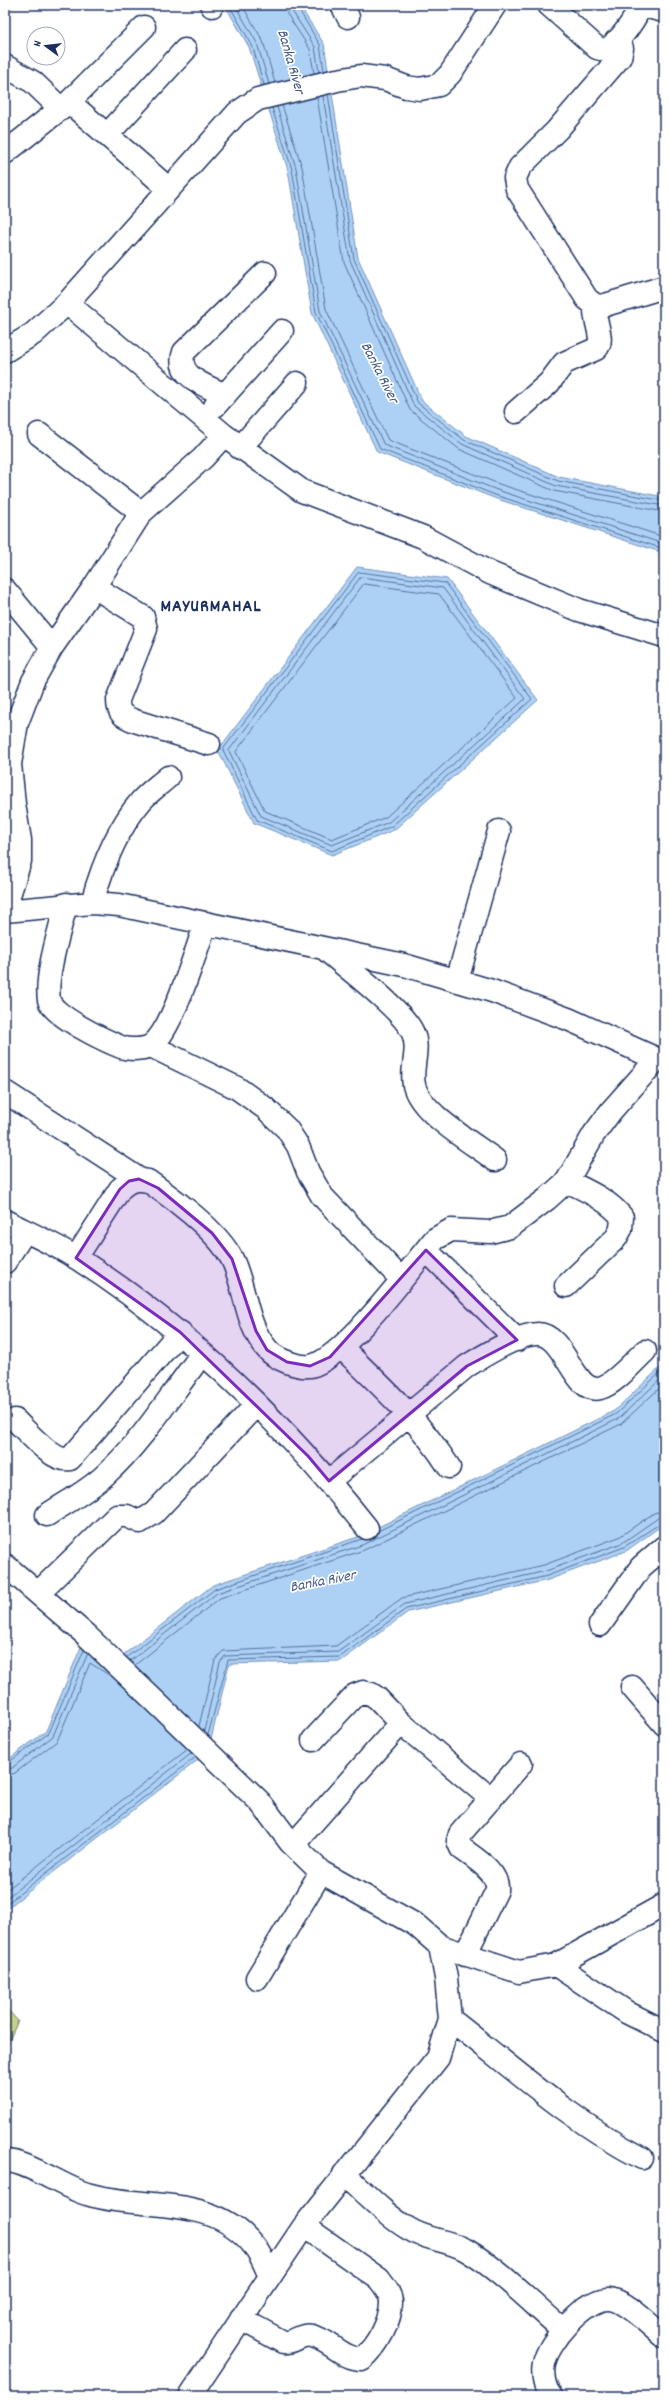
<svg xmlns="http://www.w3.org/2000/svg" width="669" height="2401" font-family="Dekko,sans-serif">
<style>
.green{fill:#c7d286;stroke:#718072}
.water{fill:#add1f5;stroke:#7390b9}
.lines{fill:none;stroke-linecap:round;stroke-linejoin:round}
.shore{stroke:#55709a;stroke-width:1}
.minor-casing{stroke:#1b2f5e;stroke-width:25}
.minor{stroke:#fff;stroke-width:22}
.marked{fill:#7b2cbf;fill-opacity:0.2;stroke:#7b2cbf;stroke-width:3;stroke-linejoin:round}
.labels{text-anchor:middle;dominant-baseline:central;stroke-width:3.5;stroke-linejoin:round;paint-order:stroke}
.water-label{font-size:15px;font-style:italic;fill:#405884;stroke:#fff}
.district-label{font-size:18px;font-weight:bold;letter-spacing:1px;fill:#1b2f5e;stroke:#fff}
</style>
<rect width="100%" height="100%" fill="#fff"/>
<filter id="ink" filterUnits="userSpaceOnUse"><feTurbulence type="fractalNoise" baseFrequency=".025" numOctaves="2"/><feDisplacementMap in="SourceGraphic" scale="8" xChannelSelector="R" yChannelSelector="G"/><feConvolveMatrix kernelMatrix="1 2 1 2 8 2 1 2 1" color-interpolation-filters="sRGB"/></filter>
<g filter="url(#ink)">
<path class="green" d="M 5,2007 L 18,2021 L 5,2049 Z"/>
<path class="water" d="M 225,5 L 299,5 L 324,44 L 358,258 L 422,401 L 466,436 L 559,477 L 664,497 L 664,553 L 494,498 L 377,452 L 312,313 L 288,170 L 249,47 Z
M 357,567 L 447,579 L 538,700 L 394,830 L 332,855 L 254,823 L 218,750 Z
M 664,1364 L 664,1524 L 626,1551 L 548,1580 L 408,1612 L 341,1661 L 229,1664 L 208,1752 L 5,1910 L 5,1762 L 46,1731 L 86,1635 L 114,1662 L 213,1585 L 358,1537 L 614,1411 Z"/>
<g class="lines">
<path class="shore" d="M 229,5 L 252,45 L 264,85
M 235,5 L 257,43 L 269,84
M 242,5 L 263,41 L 275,83
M 285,5 L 287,14 L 310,49 L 314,73
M 291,5 L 292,11 L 315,47 L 319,72
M 296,5 L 320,45 L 324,71
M 328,94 L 354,259 L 418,403 L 464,440 L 558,481 L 664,501
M 323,96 L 350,260 L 414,406 L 462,444 L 556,486 L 664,506
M 317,97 L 344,262 L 410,410 L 459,449 L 554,491 L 664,512
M 282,105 L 302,167 L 326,309 L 388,440 L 499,484 L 664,537
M 277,107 L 296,168 L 320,311 L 384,445 L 497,490 L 664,544
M 272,108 L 292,169 L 316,312 L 380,449 L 495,495 L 664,549
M 359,572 L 445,583 L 532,699 L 392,826 L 332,851 L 257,820 L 223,750 Z
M 361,577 L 443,588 L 525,699 L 389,822 L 332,845 L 261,816 L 229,751 Z
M 364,584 L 439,594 L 517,698 L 386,817 L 332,839 L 265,811 L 236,752 Z
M 378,1531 L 616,1414 L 664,1369
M 127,1657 L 215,1589 L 362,1539
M 130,1661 L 217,1593 L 362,1545 L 618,1419 L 664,1376
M 135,1665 L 220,1598 L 364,1550 L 621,1424 L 664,1384
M 199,1726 L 215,1660 L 223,1651 L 336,1646 L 402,1598 L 544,1565 L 619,1537 L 654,1513 L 664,1510
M 204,1731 L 220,1662 L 225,1656 L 338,1652 L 405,1604 L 546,1571 L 622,1543 L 658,1518 L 664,1516
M 208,1735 L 228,1660 L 340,1657 L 406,1609 L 547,1576 L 624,1547 L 664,1521
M 5,1765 L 49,1733 L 84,1650
M 5,1770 L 12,1768 L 53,1736 L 88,1653
M 5,1776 L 15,1773 L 57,1741 L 90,1663 L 112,1677
M 5,1891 L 188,1749
M 5,1899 L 192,1753
M 5,1905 L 196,1757"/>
<defs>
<path id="minor" d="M 212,5 L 212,6
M 342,5 L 348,17
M 549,5 L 597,48 C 600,49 603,50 606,49 C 616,47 639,15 640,5
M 640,5 L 664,11
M 616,41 L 622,48 L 620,57 L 557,130 L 520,167 L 515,178 L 517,189 L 587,299 L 595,305 L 602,306 L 664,287
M 5,66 L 33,82 L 61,109
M 69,102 L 169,189
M 107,135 L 185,50
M 5,153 L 69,102 L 144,27
M 67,303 L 224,435 L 302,491 L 423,537 L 490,573 L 579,610 L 664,636
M 5,351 L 33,334 L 67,303 L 237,113 L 258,99 L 337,80 L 361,76 L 385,79 L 406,87 L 420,89 L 439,85 L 450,74 L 495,5
M 225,395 C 207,386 175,377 184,352 L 265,273
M 215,406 L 282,331
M 516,412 L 549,383 L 564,363 L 596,349 C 606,340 593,321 595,305
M 39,434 L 141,513
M 240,448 L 297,383
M 94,587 L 143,617 L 146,629 L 118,700 C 118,713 122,716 135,721 L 209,744
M 5,590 L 52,647
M 92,903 C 102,867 116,830 141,801 C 149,792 159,785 168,777
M 66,904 C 60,930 45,975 49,1000 C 51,1015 106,1041 121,1047 C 129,1050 146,1050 153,1044 C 174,1026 195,952 206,923
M 5,908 L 20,861 L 20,840 L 14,804 L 10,764 L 17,723 L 33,681 L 52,647 L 94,587 L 141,513 L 203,458 L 224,435
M 5,911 L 92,903 L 119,905 L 404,965 L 492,991 L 568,1019 L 657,1059 L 664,1059
M 326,950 C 347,968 400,1008 412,1031 C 421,1049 410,1067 414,1085 C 420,1113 473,1143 495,1160
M 457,981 L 499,831
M 151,1046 L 237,1088 L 265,1108 L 287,1129 L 298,1146 L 308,1172 L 322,1196 L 401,1279
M 5,1092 L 139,1179
M 5,1221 C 29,1233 55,1244 78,1259 C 189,1330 285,1425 367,1528
M 426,1250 L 517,1340
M 76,1258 L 120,1189 C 129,1181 135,1178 148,1181 C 174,1199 217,1230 232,1259 C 246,1288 245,1324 267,1349 C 275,1359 298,1368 311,1366 C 345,1358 411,1267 435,1239 L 451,1230 L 490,1232 L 510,1227 L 547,1199 L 567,1181 L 594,1134 L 611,1111 L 657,1059
M 5,1262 L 25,1231
M 566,1286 L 616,1238 L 621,1229 L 622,1217 C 607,1199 587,1191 567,1181
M 341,1347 C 380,1385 419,1420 449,1467
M 15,1420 C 28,1432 53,1463 70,1459 L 180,1332
M 329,1481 L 467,1366 C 483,1356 519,1334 537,1334 C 565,1333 574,1396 600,1388 C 615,1384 634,1361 645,1351
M 47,1515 C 67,1502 88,1491 105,1475 C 143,1441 171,1394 202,1354
M 5,1565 L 86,1635 L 260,1802 L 290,1842 L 321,1872 L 416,1925 L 440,1946 L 519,1972 L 556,1965 L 664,1905
M 38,1593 L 117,1516 L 127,1516 L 140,1522 L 154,1513 L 256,1405
M 600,1625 L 641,1567 L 664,1547
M 632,1687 L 664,1724
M 313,1740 L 355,1695 L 363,1692 L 371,1694 L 377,1698 L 401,1723 L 490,1798
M 293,1845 L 401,1723
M 465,1955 L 497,1890 C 499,1872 474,1858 461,1848 L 458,1841 L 460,1834 L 521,1764
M 556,1965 L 628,2013 L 664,2031
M 257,1978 L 321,1872
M 450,2019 C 512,2067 572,2122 642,2158
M 5,2161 C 26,2160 64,2188 87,2194 C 143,2211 213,2193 254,2246 C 261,2254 265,2266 270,2276
M 344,2174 C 364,2192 385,2215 409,2229 C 427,2240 448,2240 466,2250 C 499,2269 534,2305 563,2330
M 241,2319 L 283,2342 C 294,2344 300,2333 312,2336 C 330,2340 342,2359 362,2359 C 377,2348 392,2319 391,2301 C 390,2292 384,2286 379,2279 L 304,2226
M 190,2396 L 304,2226 L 438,2058 L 450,2019 L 446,1978 L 440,1946
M 551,2396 C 544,2388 542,2374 544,2364 C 547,2343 586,2298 609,2299 C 626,2300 650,2326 664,2337"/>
</defs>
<use href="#minor" class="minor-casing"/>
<use href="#minor" class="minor"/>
</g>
</g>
<path class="marked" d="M 139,1179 L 158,1188 L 212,1233 L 232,1259 L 256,1331 L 267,1350 L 287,1362 L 310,1366 L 330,1357 L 426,1250 L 517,1340 L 467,1366 L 329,1481 L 308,1456 L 180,1332 L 76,1258 L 120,1189 L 129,1181 Z"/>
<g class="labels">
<g class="water-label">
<text transform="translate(290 62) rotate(74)">Banka River</text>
<text transform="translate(379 373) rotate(63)">Banka River</text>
<text transform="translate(323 1582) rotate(-11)">Banka River</text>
</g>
<g class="district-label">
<text x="211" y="607">MAYURMAHAL</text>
</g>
</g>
<rect width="669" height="2401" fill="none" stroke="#fff" stroke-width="20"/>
<rect x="10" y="10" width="649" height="2381" fill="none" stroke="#1b2f5e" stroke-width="1.5" filter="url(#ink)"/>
<g transform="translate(46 46) rotate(285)"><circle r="19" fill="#ffffff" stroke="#a4acbf"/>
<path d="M0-3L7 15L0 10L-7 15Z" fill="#1b2f5e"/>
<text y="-6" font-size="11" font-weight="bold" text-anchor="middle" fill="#1b2f5e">N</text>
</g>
</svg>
